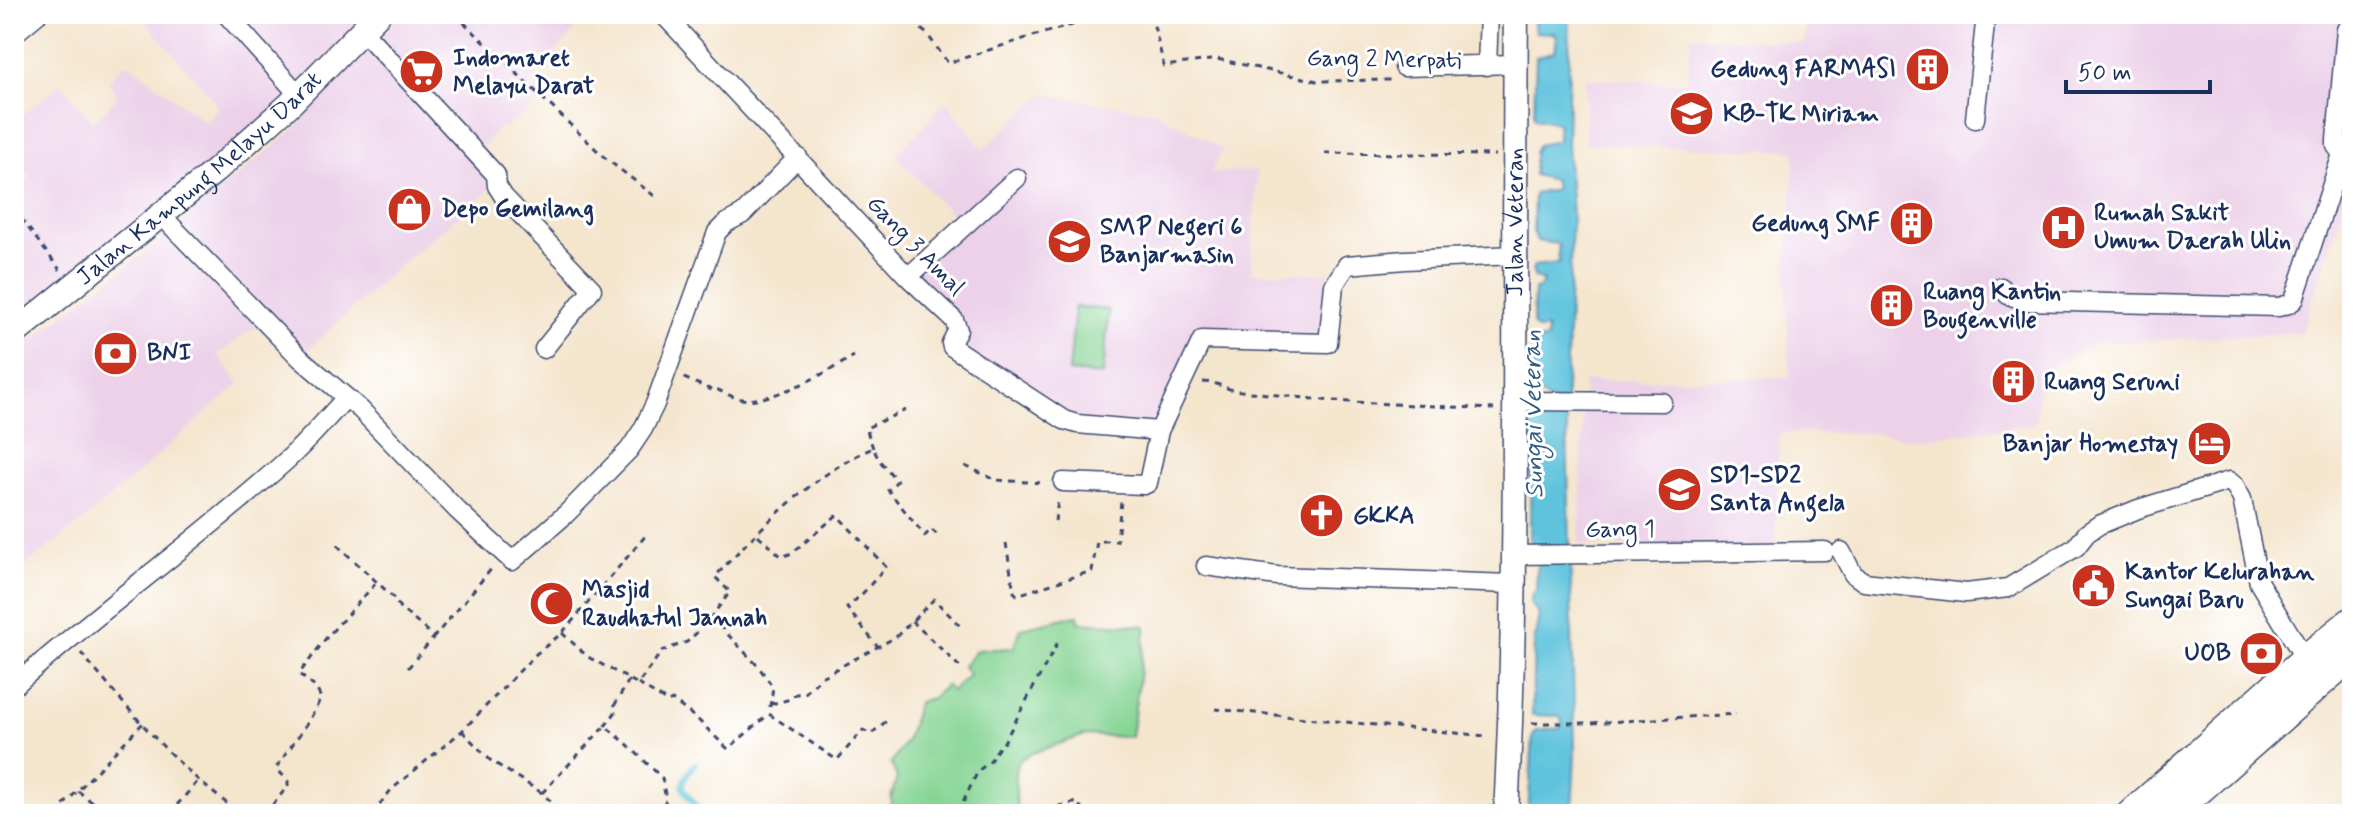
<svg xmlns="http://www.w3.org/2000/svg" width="2366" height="828" font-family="Mynerve,sans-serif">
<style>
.built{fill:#ecd1e9}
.green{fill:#84d493;stroke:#508278;stroke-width:2}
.water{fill:#5fc3dd;stroke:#3d799e;stroke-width:2}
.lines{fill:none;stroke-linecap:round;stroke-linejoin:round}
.stream{stroke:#5fc3dd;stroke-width:6}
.minor-casing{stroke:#3c4a6f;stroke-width:21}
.major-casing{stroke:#3c4a6f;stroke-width:27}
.highway-casing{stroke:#3c4a6f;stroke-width:31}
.path{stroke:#3c4a6f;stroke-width:3;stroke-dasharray:6 6;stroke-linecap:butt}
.minor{stroke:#fff;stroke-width:18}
.major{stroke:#fff;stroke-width:24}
.highway{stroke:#fff;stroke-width:28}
.labels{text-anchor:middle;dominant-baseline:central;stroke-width:6;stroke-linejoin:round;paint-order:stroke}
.poi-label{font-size:24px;font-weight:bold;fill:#1b2f5e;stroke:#fff;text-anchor:start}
.street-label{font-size:24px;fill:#1b2f5e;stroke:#fff}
.water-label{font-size:26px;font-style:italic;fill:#2f5b84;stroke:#fff}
</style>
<rect width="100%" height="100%" fill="#fff"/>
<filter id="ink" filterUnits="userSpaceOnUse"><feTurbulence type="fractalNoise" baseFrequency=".0125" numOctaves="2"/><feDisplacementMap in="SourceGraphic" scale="16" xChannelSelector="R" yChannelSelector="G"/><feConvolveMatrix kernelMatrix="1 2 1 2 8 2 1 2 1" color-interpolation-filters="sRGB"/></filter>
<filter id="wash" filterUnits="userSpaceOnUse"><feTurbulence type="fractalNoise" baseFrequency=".006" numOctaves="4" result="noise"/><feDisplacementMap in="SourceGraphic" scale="32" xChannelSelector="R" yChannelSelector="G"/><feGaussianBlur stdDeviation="1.8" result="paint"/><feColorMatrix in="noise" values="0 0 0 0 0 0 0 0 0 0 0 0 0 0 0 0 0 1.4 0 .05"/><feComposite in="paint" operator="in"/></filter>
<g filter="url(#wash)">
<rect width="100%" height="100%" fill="#f4e5cd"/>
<path class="built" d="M 139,14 L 366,14 L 254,131 L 14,318 L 14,190 L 31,177 L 14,155 L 14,122 L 61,84 L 93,122 L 118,97 L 108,81 L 127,62 L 205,122 L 219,107 Z
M 400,14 L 559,14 L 575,30 L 530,82 L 546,97 L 505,128 L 499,127 L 477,154 L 499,182 L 393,271 L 308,350 L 272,315 L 217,355 L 240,383 L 90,515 L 14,574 L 14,353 L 146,251 L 294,130 Z
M 1807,14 L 2352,14 L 2352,181 L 2302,333 L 2096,343 L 2041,373 L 2035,424 L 1915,439 L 1874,433 L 1779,433 L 1775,548 L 1579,544 L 1584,381 L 1790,377 L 1786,274 L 1795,151 L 1585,144 L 1586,78 L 1687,83 L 1691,36 L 1804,43 Z
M 1044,94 L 1156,112 L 1223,149 L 1211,173 L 1257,170 L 1251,273 L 1330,273 L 1324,340 L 1201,332 L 1151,429 L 1078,422 L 958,347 L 961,323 L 906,262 L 957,220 L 896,156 L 946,101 L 983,149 Z"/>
<path class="green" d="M 1075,307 L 1109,310 L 1103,375 L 1069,372 Z
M 1078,615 L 1079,622 L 1146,626 L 1131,737 L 1085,735 L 1032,753 L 1019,760 L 1015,771 L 1017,814 L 891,814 L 893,809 L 891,798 L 897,777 L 891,764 L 907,739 L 918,702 L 932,698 L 946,685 L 952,691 L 969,675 L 963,666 L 977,650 L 1013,648 L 1021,628 Z"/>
<path class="water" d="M 1533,14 L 1570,14 L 1567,144 L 1572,216 L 1566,388 L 1575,752 L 1572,814 L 1528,814 L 1533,736 L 1537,731 L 1561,728 L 1562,721 L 1559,716 L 1532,715 L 1534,642 L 1539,615 L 1530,602 L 1532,595 L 1536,590 L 1538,550 L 1535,549 L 1530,540 L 1531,415 L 1533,412 L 1558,410 L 1560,407 L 1532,390 L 1535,342 L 1547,339 L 1547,329 L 1537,330 L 1533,324 L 1534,289 L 1540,288 L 1543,281 L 1535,278 L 1532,270 L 1534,266 L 1559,263 L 1558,244 L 1537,241 L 1533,233 L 1534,193 L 1552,191 L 1556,188 L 1554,180 L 1534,175 L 1534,153 L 1538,145 L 1558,141 L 1558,123 L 1535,118 L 1534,114 L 1536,57 L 1555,51 L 1557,37 L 1554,33 L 1535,32 Z"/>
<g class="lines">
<path class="stream" d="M 695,764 C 671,794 689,787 700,814"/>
</g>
</g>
<g filter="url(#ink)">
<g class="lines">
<defs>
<path id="minor" d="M 226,14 L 299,95
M 663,14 L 908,277 L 954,320 L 958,330 L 951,343 L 952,347 L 1064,420 L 1077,424 L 1159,431
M 2352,27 L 2346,30 L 2336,140 L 2336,146 L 2342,154 L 2348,153 L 2352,144
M 362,30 L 496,175 L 497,186 L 504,197 L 592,289 L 544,349
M 14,34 L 38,14
M 1487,66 L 1489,14
M 1404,67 L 1515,64
M 1975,119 L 1986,14
M 162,216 L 300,358 L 361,410 L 457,510 L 512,561 L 566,514 L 629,450 L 643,429 L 655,404 L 717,232 L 726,223 L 743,214 L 798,157
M 908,277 L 1017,178
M 2001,287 L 2008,295 L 2026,301 L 2279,307 L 2289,304 L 2294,300 L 2342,154
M 1515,401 L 1662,402
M 1063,482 L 1144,485 L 1148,483 L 1159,431 L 1202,340 L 1328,343 L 1334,285 L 1347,265 L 1405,260 L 1515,255
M 1841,551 L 1853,574 L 1864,582 L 1966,593 L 2008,588 L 2076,547 L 2087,533 L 2099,525 L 2138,509 L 2229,481 L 2235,486 L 2242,499 L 2259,583 L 2305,659
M 1512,555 L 1825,551
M 1206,566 L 1277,576 L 1512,584
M 14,686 C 103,608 199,539 287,460 C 308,441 327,418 346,398"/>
<g id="major">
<path id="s1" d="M 14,334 L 215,171 L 290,104 L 378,14"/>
<path id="s2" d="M 1506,814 C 1520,548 1513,281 1516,14"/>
</g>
<path id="highway" d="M 2131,814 L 2305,659 L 2352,621
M 2172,814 L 2352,655"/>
</defs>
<use href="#minor" class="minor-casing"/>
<use href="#major" class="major-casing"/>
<use href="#highway" class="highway-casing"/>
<path class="path" d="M 455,14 L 604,157 L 657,198
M 903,14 L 927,34 L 948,63 L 1036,35 L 1113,14
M 1151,14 L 1164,66 L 1217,59 L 1317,81 L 1392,80
M 1325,153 L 1495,155
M 14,209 L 60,270
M 684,378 L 714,391 L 718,390 C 725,393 734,398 742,399 C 770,404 830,371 854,356
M 1203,382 L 1214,383 L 1232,390 L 1332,401 L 1494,409
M 873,448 L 866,428 L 906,410
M 965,466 L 996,480 L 1043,483
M 1055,521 L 1058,501
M 758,535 L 782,557 L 792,553 L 837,515 L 886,567 L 863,593 L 847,608 L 878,647
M 1006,543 L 1014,592 L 1017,595 L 1092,571 L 1097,541 L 1117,541 L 1121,501
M 337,545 L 393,597 L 400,608 L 434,637 L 493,567
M 711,617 L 758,666 L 773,687 L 769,713
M 912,621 L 962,669
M 562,633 L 588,657 L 638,684 L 662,651 L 687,642 L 705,625 L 730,592 L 715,577 C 756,531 817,471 873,448 L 879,460 L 897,481 L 888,490 L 925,536 L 931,529 L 941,538
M 81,653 C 128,709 181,773 242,814
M 408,668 L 434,637
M 638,684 L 668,702 L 672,700 L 696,718 L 728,749 L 769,714 L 837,760 L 863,730 L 871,734 L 890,718
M 771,704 L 787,700 L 796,694 L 805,693 L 823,676 L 896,637 L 934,599 L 961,627
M 1215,709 L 1486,736
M 1532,723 L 1591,723 L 1736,714
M 605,726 L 615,713 L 613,708 L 629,680
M 462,731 L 490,760 L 542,793 L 564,814
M 78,791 L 107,814
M 542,793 L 605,726 L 625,742 L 662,778 L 666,800 L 659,814
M 55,814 L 143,723
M 169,814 L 198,781
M 265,814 L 288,786 L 288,781 L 276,768 L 309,721 L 321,698 L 316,688 L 299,674 L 327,637 L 377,582
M 372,814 L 391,790 L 462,731 L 536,654 L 562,633 L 648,533
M 963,814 L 964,800 L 978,771 L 990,761 L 999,747 L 1003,744 L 1058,642
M 1023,814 L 1078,802 L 1084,814"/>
<use href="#minor" class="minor"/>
<use href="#major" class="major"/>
<use href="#highway" class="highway"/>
</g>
</g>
<defs>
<symbol id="building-disc" viewBox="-11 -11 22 22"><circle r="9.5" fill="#c8321e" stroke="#fff"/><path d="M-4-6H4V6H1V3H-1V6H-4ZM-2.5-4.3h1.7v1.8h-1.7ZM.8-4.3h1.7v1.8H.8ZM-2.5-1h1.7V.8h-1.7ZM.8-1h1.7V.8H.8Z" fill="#fff"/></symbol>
<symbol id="supermarket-disc" viewBox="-11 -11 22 22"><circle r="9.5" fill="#c8321e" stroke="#fff"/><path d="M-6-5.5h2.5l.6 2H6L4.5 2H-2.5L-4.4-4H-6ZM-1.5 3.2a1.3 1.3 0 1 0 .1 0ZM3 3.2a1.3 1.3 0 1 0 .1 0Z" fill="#fff"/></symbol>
<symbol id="school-disc" viewBox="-11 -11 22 22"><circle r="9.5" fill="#c8321e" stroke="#fff"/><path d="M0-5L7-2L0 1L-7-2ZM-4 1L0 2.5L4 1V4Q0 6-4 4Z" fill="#fff"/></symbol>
<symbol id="shop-disc" viewBox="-11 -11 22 22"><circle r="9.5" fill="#c8321e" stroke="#fff"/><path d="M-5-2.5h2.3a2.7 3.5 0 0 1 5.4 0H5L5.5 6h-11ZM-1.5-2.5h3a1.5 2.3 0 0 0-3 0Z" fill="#fff"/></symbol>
<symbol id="hospital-disc" viewBox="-11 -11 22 22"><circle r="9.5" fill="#c8321e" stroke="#fff"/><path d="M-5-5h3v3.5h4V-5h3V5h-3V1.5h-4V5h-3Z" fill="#fff"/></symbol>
<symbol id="bank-disc" viewBox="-11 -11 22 22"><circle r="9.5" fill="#c8321e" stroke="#fff"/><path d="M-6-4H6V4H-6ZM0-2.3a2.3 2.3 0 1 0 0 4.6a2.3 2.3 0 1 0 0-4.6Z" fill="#fff"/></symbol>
<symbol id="hotel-disc" viewBox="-11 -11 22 22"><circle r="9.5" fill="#c8321e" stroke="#fff"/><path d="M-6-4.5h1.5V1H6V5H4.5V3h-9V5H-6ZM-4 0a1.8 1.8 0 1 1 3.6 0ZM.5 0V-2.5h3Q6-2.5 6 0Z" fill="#fff"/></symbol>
<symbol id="church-disc" viewBox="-11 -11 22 22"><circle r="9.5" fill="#c8321e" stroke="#fff"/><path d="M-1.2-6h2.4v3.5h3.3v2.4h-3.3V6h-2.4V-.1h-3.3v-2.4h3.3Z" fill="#fff"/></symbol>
<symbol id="civic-disc" viewBox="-11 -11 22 22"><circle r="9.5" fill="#c8321e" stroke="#fff"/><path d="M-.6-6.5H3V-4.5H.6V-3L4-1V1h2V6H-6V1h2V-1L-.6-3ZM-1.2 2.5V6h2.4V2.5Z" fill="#fff"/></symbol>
<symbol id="mosque-disc" viewBox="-11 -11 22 22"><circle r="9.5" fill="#c8321e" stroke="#fff"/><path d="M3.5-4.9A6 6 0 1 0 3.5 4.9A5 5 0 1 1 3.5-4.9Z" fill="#fff"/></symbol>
</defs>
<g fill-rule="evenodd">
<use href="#building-disc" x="1902" y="44" width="51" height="51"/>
<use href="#supermarket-disc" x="396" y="46" width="51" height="51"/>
<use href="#school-disc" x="1666" y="88" width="51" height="51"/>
<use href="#shop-disc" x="384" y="184" width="51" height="51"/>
<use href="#building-disc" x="1886" y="198" width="51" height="51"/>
<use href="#hospital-disc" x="2038" y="202" width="51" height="51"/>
<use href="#school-disc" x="1044" y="216" width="51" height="51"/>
<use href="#building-disc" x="1866" y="280" width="51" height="51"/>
<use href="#bank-disc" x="90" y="328" width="51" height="51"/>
<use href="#building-disc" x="1988" y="356" width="51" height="51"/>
<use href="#hotel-disc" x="2184" y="418" width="51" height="51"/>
<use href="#school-disc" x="1654" y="464" width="51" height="51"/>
<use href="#church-disc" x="1296" y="490" width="51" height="51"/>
<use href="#civic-disc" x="2068" y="560" width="51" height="51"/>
<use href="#mosque-disc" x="526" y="578" width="51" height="51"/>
<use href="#bank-disc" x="2236" y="628" width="51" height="51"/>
</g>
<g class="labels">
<g class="poi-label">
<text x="453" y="58">Indomaret<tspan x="453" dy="28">Melayu Darat</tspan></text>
<text x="1896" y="69" text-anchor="end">Gedung FARMASI</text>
<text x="1723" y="114">KB-TK Miriam</text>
<text x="441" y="209">Depo Gemilang</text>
<text x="2094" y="213">Rumah Sakit<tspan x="2094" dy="28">Umum Daerah Ulin</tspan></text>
<text x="1880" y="223" text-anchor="end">Gedung SMF</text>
<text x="1100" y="227">SMP Negeri 6<tspan x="1100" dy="28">Banjarmasin</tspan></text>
<text x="1923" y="292">Ruang Kantin<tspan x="1923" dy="28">Bougenville</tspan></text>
<text x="147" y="353">BNI</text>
<text x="2044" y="382">Ruang Seruni</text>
<text x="2178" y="444" text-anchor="end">Banjar Homestay</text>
<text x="1710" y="475">SD1-SD2<tspan x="1710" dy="28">Santa Angela</tspan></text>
<text x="1353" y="516">GKKA</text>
<text x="2125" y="572">Kantor Kelurahan<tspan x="2125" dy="28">Sungai Baru</tspan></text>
<text x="582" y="590">Masjid<tspan x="582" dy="28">Raudhatul Jannah</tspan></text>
<text x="2231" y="653" text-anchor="end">UOB</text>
</g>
<g class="street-label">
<text transform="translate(1384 60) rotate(1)">Gang 2 Merpati</text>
<text stroke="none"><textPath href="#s1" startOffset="242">Jalan Kampung Melayu Darat</textPath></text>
<text stroke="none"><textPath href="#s2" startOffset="592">Jalan Veteran</textPath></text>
<text transform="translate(915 246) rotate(46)">Gang 3 Amal</text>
<text transform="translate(1620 530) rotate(-1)">Gang 1</text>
</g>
<g class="water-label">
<text transform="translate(1534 414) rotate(-91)">Sungai Veteran</text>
</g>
</g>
<rect width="2366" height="828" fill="none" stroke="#fff" stroke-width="48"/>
<path d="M2066 80v12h144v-12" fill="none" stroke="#1b2f5e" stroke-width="4"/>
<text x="2078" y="80" font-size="24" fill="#1b2f5e" stroke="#ffffff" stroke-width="6" paint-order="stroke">50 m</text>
</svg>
